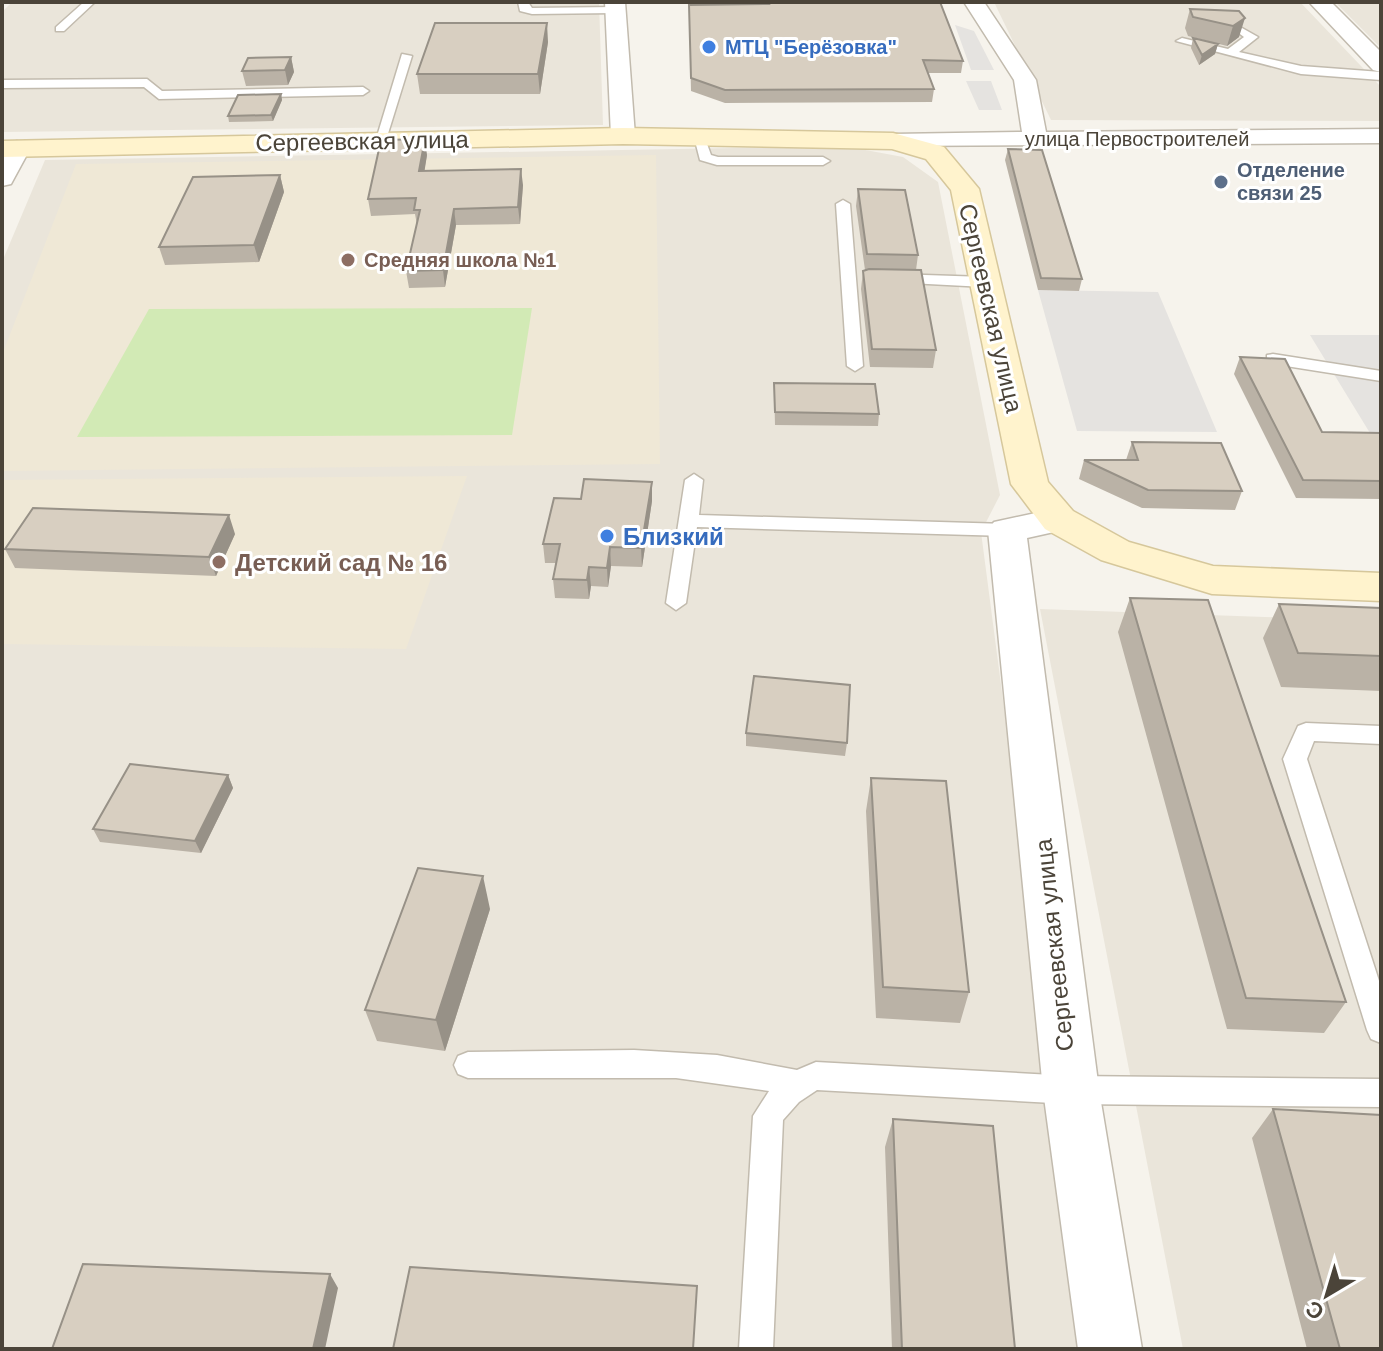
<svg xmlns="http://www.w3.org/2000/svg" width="1383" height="1351" font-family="Helvetica,sans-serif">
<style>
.residential{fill:#eae5da}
.education{fill:#efe8d6}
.green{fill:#d2eab5}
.parking{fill:#e5e3e0}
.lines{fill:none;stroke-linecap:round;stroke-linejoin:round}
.lane-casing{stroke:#c2bbae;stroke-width:3}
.street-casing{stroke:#c2bbae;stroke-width:3}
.secondary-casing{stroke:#d6c79b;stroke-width:3}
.lane{fill:#fff;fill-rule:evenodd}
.street{fill:#fff;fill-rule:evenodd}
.secondary{fill:#fff3cd;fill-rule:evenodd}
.wall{fill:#bab2a6}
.shaded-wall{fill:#979187}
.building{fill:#d8cfc1;stroke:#979187;stroke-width:2}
.shop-dot{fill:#3f7fe0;stroke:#fff;stroke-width:3}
.service-dot{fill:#5c6f8a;stroke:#fff;stroke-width:3}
.education-dot{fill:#8d6e63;stroke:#fff;stroke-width:3}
.labels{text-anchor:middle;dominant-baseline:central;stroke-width:6;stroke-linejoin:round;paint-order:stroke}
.far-shop-label{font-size:20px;font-weight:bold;fill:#366cbe;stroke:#fff;text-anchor:start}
.far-street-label{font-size:20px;fill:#4b4439;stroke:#fff}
.far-service-label{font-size:20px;font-weight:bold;fill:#4e5e75;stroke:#fff;text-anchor:start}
.far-education-label{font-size:20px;font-weight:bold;fill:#785e54;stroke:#fff;text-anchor:start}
.street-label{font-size:24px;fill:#4b4439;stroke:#fff}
.shop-label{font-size:24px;font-weight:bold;fill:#366cbe;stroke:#fff;text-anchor:start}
.education-label{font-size:24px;font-weight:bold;fill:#785e54;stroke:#fff;text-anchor:start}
</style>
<rect width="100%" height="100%" fill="#f6f3ec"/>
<path class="residential" d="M 12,2 L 599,2 L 603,125 L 2,132 L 2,12 Z
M 994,2 L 1300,2 L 1381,87 L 1381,121 L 1051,120 Z
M 1335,2 L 1381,2 L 1381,48 Z
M 844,146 L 903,157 L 938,182 L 1000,495 L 981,532 L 1088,1349 L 2,1349 L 2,262 L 45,160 Z
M 1040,609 L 1381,621 L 1381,1349 L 1183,1349 Z"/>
<path class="education" d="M 656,155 L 660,464 L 2,471 L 2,355 L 76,164 Z
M 467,476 L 406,649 L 2,644 L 2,480 Z"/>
<path class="green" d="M 532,308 L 512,435 L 77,437 L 149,309 Z"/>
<path class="parking" d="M 955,25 L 974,31 L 994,70 L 971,70 Z
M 966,81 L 991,81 L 1002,110 L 979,110 Z
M 1038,290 L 1158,292 L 1217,432 L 1077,431 Z
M 1310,335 L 1381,335 L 1381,438 L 1373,438 Z"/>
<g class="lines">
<defs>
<path id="lane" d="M 84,2 L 95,2 L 64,31 L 56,31 L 56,27 Z
M 518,2 L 528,2 L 532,8 L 615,7 L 620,10 L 615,13 L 532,14 L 520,11 Z
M 1242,28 L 1258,37 L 1239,52 L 1301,66 L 1381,72 L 1381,80 L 1301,74 L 1176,41 L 1182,38 L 1228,49 L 1244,37 L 1236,31 Z
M 402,54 L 412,56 L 386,140 L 375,143 Z
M 147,79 L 162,91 L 363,87 L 369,91 L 363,95 L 159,99 L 144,87 L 2,88 L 2,80 Z
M 693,133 L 703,133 L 711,155 L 718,157 L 823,157 L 830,161 L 823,165 L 717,165 L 700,160 Z
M 843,200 L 850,204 L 863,366 L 855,371 L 847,366 L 836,204 Z
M 895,274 L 985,277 L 993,282 L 985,287 L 890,282 L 890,276 Z
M 1273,354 L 1381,371 L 1381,381 L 1267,363 L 1267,355 Z
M 694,474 L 703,480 L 699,515 L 1007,524 L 1017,530 L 1007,536 L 697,527 L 686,603 L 676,610 L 666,603 L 685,480 Z
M 1306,723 L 1381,726 L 1381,744 L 1314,741 L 1307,759 L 1381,987 L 1381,1043 L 1371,1039 L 1367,1030 L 1283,759 L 1298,726 Z
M 634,1050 L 717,1055 L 797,1070 L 816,1062 L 1071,1076 L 1381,1079 L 1381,1107 L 1071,1104 L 817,1090 L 799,1102 L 783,1120 L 773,1349 L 739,1349 L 753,1116 L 769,1091 L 676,1078 L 468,1078 L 458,1074 L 454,1065 L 458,1056 L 468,1052 Z"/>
<path id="street" d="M 605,2 L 625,2 L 635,136 L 623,143 L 611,136 Z
M 964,2 L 984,2 L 1036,80 L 1046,132 L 1381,129 L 1381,143 L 884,146 L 881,141 L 884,136 L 893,134 L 1022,132 L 1014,80 Z
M 1309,2 L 1331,2 L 1381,52 L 1381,72 L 1373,70 Z
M 17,141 L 30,149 L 11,184 L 2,186 L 2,154 L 8,144 Z
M 1059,508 L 1072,512 L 1078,520 L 1072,528 L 1027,538 L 1099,1090 L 1142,1349 L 1078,1349 L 1043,1090 L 988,530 L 994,522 Z"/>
<path id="secondary" d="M 623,128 L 893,133 L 944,147 L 979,189 L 1048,482 L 1073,511 L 1129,542 L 1213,566 L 1381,573 L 1381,601 L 1212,594 L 1101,560 L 1045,529 L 1011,484 L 951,190 L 926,159 L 892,149 L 623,144 L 2,157 L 2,141 Z"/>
</defs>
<use href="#lane" class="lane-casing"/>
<use href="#street" class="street-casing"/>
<use href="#secondary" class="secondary-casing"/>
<use href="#lane" class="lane"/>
<use href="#street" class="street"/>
<use href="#secondary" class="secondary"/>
</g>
<path class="wall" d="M 545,2 L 577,2 L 576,3 L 546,3 Z
M 766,2 L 940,2 L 963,61 L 961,73 L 928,73 L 934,89 L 932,102 L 725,103 L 691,91 L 689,5 L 766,4 Z
M 1190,9 L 1239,11 L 1239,37 L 1227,46 L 1188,36 L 1185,28 Z
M 1193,38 L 1218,44 L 1215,54 L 1199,65 L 1191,48 Z
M 548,42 L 540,94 L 420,94 L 417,74 Z
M 291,57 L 294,72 L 288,85 L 246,86 L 242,71 Z
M 281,94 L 282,100 L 273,121 L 229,122 L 228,116 Z
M 1008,149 L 1082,279 L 1079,291 L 1038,290 L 1005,160 Z
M 427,155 L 424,171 L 523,185 L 520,224 L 456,225 L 445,287 L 409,288 L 406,271 L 417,225 L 415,214 L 371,216 L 368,199 Z
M 280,175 L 284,192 L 259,262 L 165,265 L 159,247 Z
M 858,189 L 918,255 L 916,270 L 936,350 L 933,368 L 870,367 L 861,289 L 863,271 L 865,270 L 856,206 Z
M 1240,357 L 1322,432 L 1381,433 L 1381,499 L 1296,498 L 1234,374 Z
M 774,383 L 879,414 L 878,426 L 775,425 Z
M 1132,442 L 1242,491 L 1235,510 L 1142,508 L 1079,479 L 1084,460 L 1126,460 Z
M 652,501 L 642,567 L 611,566 L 608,587 L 591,586 L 589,599 L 555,598 L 553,579 L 556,563 L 545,563 L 543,544 Z
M 235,534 L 216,576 L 15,568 L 5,549 Z
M 1130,598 L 1346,1002 L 1324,1033 L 1227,1029 L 1118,632 Z
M 1279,604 L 1381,608 L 1381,691 L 1281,687 L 1263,638 Z
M 746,733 L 847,743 L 845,756 L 746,746 Z
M 228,775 L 233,788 L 201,853 L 100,842 L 93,829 Z
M 871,778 L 969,992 L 960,1023 L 876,1018 L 866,811 Z
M 490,909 L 445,1051 L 377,1041 L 365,1010 Z
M 1273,1109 L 1381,1349 L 1307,1349 L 1252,1138 Z
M 893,1119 L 1015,1349 L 892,1349 L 885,1147 Z"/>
<path class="shaded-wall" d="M 1245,18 L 1239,37 L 1227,46 L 1233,26 Z
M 547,23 L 548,42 L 540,94 L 538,74 Z
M 1218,44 L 1215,54 L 1199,65 L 1202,55 Z
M 291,57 L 294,72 L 288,85 L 285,70 Z
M 281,94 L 282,100 L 273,121 L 271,115 Z
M 425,139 L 427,155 L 422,187 L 419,171 Z
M 521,169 L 523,185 L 520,224 L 518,207 Z
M 280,175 L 284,192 L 259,262 L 254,245 Z
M 454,209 L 456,225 L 445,287 L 443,270 Z
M 652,482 L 652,501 L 642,567 L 641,548 Z
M 229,515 L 235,534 L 216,576 L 209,557 Z
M 610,547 L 611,566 L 608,587 L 607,568 Z
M 589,567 L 591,586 L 589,599 L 587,580 Z
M 228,775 L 233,788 L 201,853 L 195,841 Z
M 483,876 L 490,909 L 445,1051 L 436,1020 Z
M 330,1274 L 338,1288 L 325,1349 L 313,1349 Z"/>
<path class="building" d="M 768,2 L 940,2 L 963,61 L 923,60 L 934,89 L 725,90 L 691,78 L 689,5 L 769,4 Z
M 1190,9 L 1239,11 L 1245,18 L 1233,26 L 1193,17 Z
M 435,23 L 547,23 L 538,74 L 417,74 Z
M 1193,38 L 1218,44 L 1202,55 Z
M 291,57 L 285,70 L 242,71 L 248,58 Z
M 281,94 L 271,115 L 228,116 L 238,95 Z
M 425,139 L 419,171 L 521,169 L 518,207 L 454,209 L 443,270 L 406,271 L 420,210 L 414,210 L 416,198 L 368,199 L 381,140 Z
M 1008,149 L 1042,150 L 1082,279 L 1041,278 Z
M 280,175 L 254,245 L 159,247 L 193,177 Z
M 858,189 L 905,190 L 918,255 L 867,254 Z
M 869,269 L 921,270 L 936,350 L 872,349 L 863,271 Z
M 1240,357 L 1285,359 L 1322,432 L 1381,433 L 1381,481 L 1303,480 Z
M 774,383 L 875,384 L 879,414 L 775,412 Z
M 1132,442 L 1221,443 L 1242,491 L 1148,490 L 1084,460 L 1138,460 Z
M 584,479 L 652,482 L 641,548 L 610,547 L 607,568 L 589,567 L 587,580 L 553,579 L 560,544 L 543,544 L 554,498 L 581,499 Z
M 33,508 L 229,515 L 209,557 L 5,549 Z
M 1130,598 L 1208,600 L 1346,1002 L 1246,998 Z
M 1279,604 L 1381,608 L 1381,656 L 1298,653 Z
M 754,676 L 850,685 L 847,743 L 746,733 Z
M 130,764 L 228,775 L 195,841 L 93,829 Z
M 871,778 L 946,781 L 969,992 L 883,987 Z
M 418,868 L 483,876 L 436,1020 L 365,1010 Z
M 1273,1109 L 1381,1115 L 1381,1349 L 1340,1349 Z
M 893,1119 L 993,1126 L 1015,1349 L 902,1349 Z
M 83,1264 L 330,1274 L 313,1349 L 52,1349 Z
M 410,1267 L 697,1286 L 693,1349 L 393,1349 Z"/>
<g class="shop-dot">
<circle cx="709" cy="47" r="8"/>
<circle cx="607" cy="536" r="8"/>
</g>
<circle class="service-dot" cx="1221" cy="182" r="8"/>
<g class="education-dot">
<circle cx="348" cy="260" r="8"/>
<circle cx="219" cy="562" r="8"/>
</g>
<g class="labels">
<g class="far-shop-label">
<text x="725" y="47">МТЦ "Берёзовка"</text>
</g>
<g class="far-street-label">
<text x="1137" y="139">улица Первостроителей</text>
</g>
<g class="far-service-label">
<text x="1237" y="170">Отделение<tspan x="1237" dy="23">связи 25</tspan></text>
</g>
<g class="far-education-label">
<text x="364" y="260">Средняя школа №1</text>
</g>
<g class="street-label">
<text transform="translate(362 141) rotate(-1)">Сергеевская улица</text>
<text transform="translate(991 308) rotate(77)">Сергеевская улица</text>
<text transform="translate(1054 945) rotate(-96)">Сергеевская улица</text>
</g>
<g class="shop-label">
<text x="623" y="536">Близкий</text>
</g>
<g class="education-label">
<text x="235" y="562">Детский сад № 16</text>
</g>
</g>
<rect width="1383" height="1351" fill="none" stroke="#4b4439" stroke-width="8"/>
<g transform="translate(1327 1295) rotate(218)" stroke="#ffffff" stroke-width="6" paint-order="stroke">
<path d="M0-6L14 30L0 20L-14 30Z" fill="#4b4439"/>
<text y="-12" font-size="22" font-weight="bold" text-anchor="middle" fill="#4b4439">С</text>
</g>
</svg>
